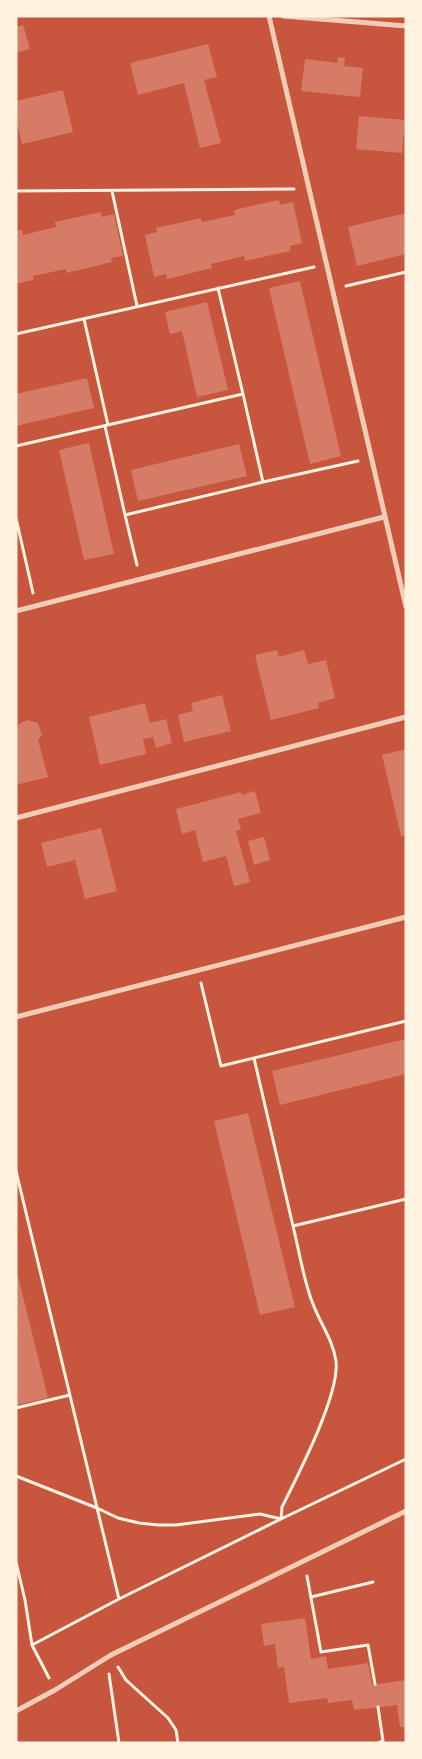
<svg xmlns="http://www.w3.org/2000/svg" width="422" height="1759" font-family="'Titillium Web',sans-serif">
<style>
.building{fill:#d67c66}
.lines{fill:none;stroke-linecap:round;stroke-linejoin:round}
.path{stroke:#fff3e0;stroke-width:3}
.minor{stroke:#f1ccb7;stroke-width:5}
</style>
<rect width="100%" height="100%" fill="#c8553d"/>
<path class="building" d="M 23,25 L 30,49 L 16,53 L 16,27 Z
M 208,44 L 217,77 L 204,80 L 221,143 L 200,148 L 184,83 L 138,95 L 130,63 Z
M 338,57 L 345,58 L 344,66 L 363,68 L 360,97 L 301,91 L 305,59 L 337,63 Z
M 63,90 L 73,132 L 22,144 L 16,119 L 16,101 Z
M 359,116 L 405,120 L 402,153 L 356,149 Z
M 279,200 L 280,205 L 293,202 L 302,243 L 290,246 L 290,251 L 245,261 L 244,256 L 211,264 L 212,268 L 167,279 L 166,274 L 154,277 L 145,235 L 157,232 L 156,228 L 201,218 L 202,222 L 235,215 L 234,210 Z
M 101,212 L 102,217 L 114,214 L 123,256 L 111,258 L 112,262 L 66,273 L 66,269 L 33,276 L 33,280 L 16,284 L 16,231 L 22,230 L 23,235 L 56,227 L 55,222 Z
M 406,213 L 406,254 L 357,266 L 348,227 Z
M 300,281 L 341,456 L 310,464 L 269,288 Z
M 207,302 L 228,390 L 197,397 L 182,331 L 170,334 L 165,312 Z
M 87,378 L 94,408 L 16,426 L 16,394 Z
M 89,443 L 114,554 L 84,560 L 59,450 Z
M 239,444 L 247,476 L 138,501 L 131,470 Z
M 277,650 L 279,657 L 304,650 L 308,664 L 326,660 L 335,698 L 318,703 L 319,708 L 271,720 L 255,655 Z
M 222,695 L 231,731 L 184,742 L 178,715 L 193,711 L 191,703 Z
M 145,703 L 150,723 L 166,719 L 172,743 L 156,748 L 153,737 L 143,739 L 146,754 L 100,765 L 89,717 Z
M 27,720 L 38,723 L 42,735 L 38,740 L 48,777 L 16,785 L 16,730 L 19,724 Z
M 406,749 L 406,835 L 401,836 L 382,755 Z
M 255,791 L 261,813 L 238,819 L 241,830 L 236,831 L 250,882 L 234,886 L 226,856 L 203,862 L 195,830 L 182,834 L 176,809 L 241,792 L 242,795 Z
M 101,828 L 117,891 L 85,899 L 75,860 L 47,867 L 41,843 Z
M 264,837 L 270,860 L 254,865 L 248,841 Z
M 406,1039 L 406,1074 L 280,1105 L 272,1071 Z
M 248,1113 L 295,1307 L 260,1315 L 214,1121 Z
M 16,1268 L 48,1398 L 16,1405 Z
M 305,1618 L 311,1659 L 326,1656 L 328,1669 L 368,1663 L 372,1685 L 406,1680 L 406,1727 L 400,1727 L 397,1705 L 354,1710 L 352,1700 L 328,1703 L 327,1698 L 289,1703 L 284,1667 L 278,1668 L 275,1644 L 264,1646 L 261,1624 Z"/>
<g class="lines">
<path class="path" d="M 16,191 L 294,189
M 112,191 L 137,306
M 346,286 L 406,272
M 84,319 L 108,425
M 16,334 L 314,267
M 243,394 L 263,482 L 358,461
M 105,426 L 125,515 L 263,482
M 16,446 L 243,394 L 218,288
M 125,515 L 137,565
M 16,518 L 33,593
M 201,983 L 221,1066 L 406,1021
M 254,1058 L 293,1226 L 406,1199
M 16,1171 L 119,1599 L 32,1645
M 16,1408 L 70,1395
M 16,1476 L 97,1508 L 118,1518 L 139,1523 L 158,1525 L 176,1525 L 260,1514 L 281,1519 L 282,1507 C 298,1475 340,1394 336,1361 C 333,1340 320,1323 313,1304 C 304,1283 299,1250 293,1226
M 16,1562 L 25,1600 L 32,1645 L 49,1678
M 307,1576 L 321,1652 L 368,1645 L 375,1684
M 311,1597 L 373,1582
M 119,1599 L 281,1519 L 406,1459
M 118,1667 L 126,1680 L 168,1718 L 176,1730 L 178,1743
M 109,1674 L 119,1743
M 378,1743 L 383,1741 L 378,1707"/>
<path class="minor" d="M 269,16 L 406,607
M 283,16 L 406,26
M 16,611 L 384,517
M 16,818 L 406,717
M 16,1017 L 406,917
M 16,1711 L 55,1690 L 111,1655 L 406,1511"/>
</g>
<rect width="422" height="1759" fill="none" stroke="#fff3e0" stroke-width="35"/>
</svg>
